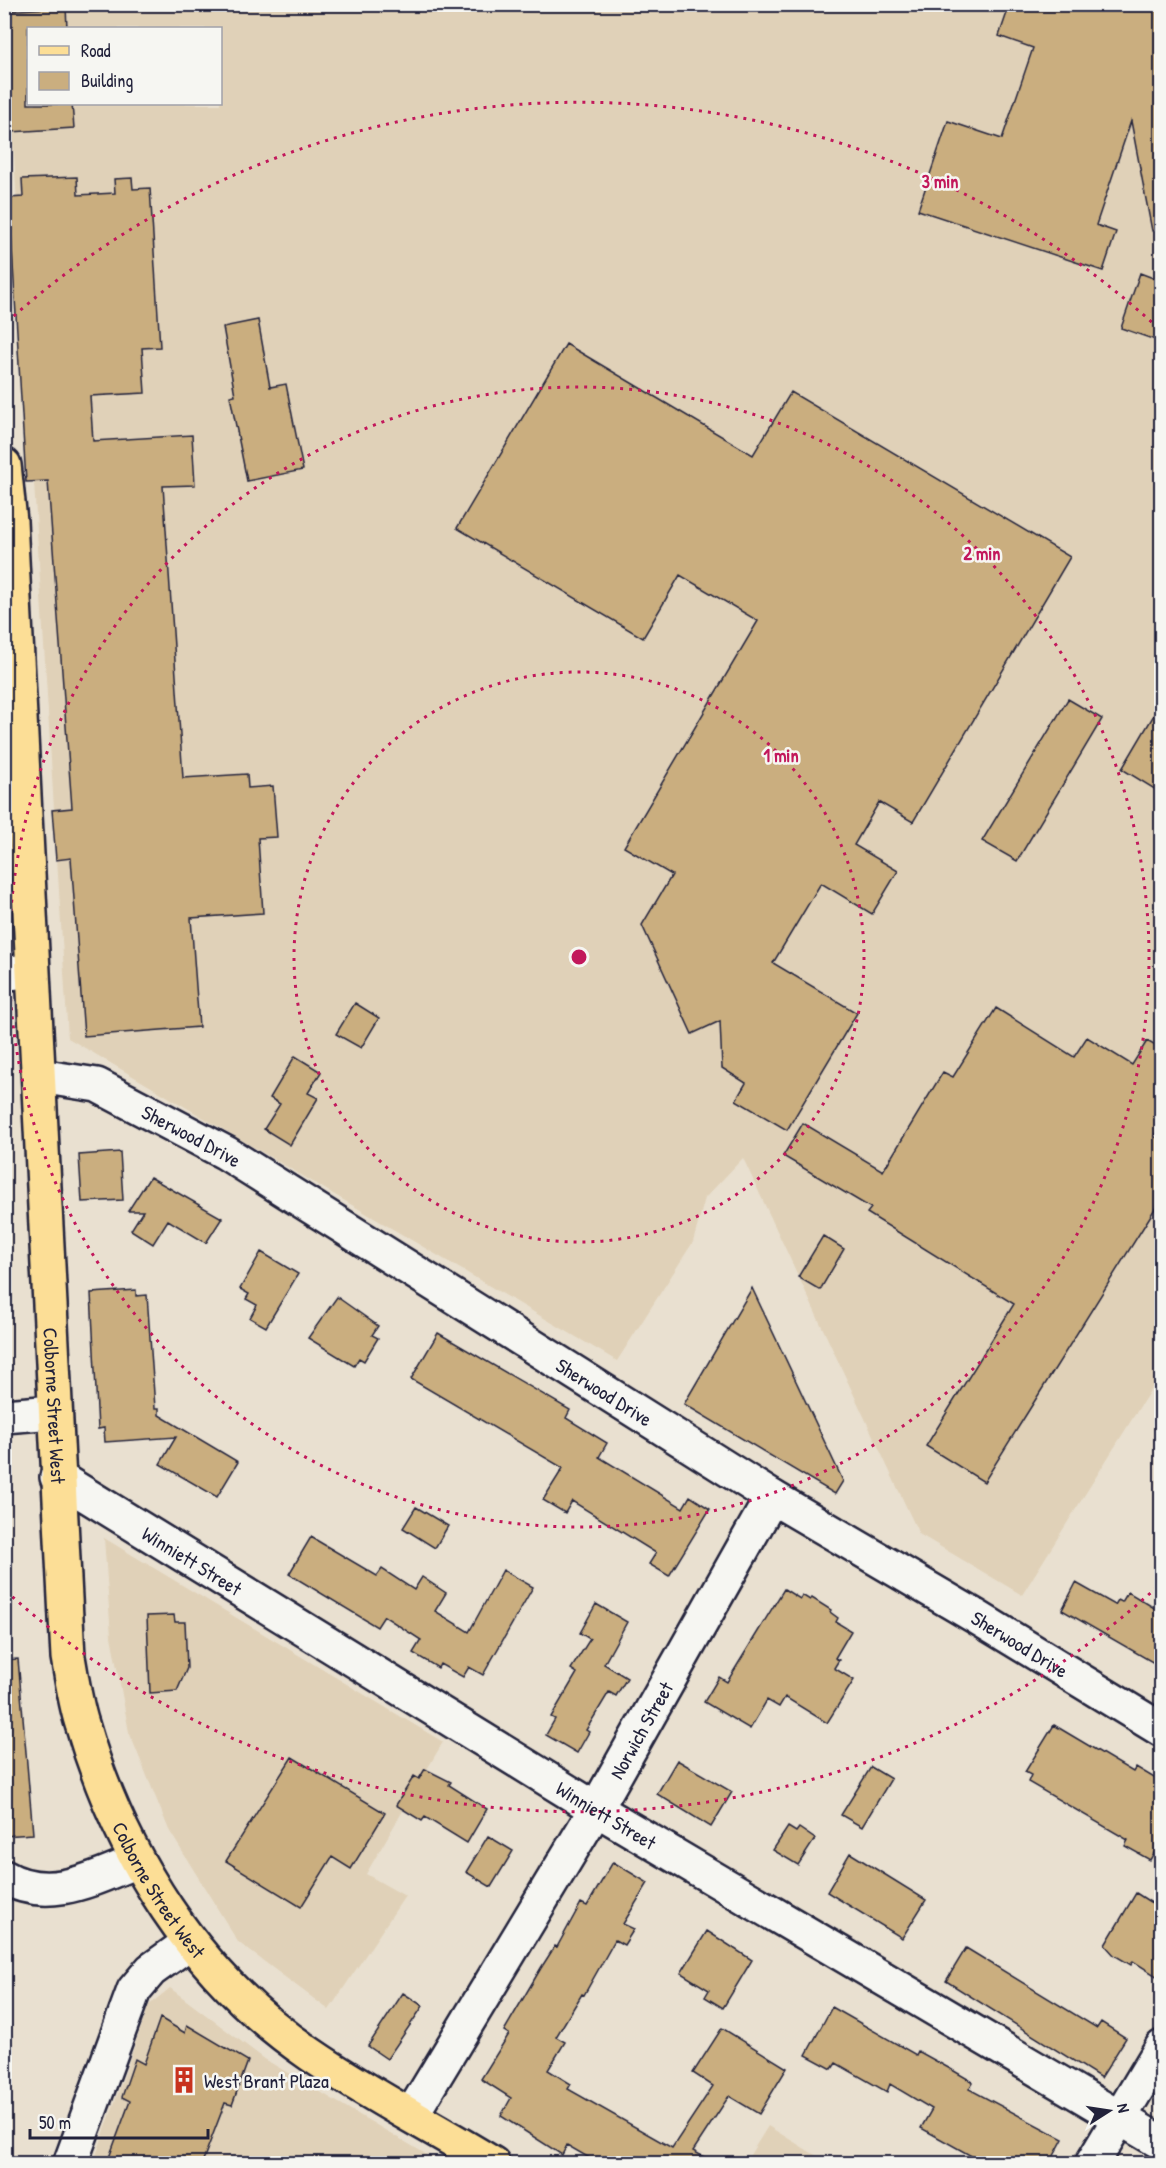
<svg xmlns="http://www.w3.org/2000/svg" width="1166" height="2168" font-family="'Patrick Hand',sans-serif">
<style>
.built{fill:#e0d1b8;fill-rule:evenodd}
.building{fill:#caae7f;stroke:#22223b;stroke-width:1.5}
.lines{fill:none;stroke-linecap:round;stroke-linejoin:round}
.minor-casing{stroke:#22223b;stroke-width:38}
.major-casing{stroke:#22223b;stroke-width:38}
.minor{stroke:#f6f6f2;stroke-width:33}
.major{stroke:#fcde96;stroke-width:33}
.ring{fill:none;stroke:#c2185b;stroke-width:3;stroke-dasharray:3 6}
.labels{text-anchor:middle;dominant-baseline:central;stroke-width:5;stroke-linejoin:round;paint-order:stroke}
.street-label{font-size:20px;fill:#22223b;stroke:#f6f6f2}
.poi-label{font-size:20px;fill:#22223b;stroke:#f6f6f2;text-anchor:start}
.centre{fill:#c2185b;stroke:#f6f6f2;stroke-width:3}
.ring-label{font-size:18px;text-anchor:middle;font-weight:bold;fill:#c2185b;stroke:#f6f6f2;stroke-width:5;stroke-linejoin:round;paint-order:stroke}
</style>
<rect width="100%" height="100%" fill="#e9e0d0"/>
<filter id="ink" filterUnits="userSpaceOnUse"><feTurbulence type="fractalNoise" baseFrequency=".0167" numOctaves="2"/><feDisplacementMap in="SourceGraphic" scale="12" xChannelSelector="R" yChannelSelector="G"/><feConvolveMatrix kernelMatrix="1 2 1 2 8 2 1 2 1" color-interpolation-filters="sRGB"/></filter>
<g filter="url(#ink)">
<path class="built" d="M 4,5 L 1161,5 L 1161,1373 L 1022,1595 L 919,1534 L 743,1158 L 705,1198 L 693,1242 L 617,1361 L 68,1038 L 11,106 L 5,67 ZM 28,28 L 220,28 L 220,104 L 28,104 Z
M 104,1538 L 443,1742 L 366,1874 L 405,1896 L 329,2010 L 238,1942 L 169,1830 L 129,1732 L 111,1636 Z
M 170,1988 L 266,2060 L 441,2163 L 93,2164 L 149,2005 Z
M 768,2126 L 828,2163 L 745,2163 Z"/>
<path class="building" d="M 1010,4 L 1161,4 L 1161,230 L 1152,231 L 1131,121 L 1096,225 L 1116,232 L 1103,271 L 918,210 L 948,121 L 1002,139 L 1033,48 L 999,36 Z
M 66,7 L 67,28 L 28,28 L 28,104 L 72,104 L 74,128 L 11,132 L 4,11 Z
M 77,177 L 78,195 L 115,193 L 114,179 L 132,178 L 133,189 L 150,188 L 160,347 L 142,348 L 145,393 L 90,396 L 93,441 L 192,435 L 195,485 L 163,486 L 183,778 L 247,774 L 248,788 L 273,786 L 277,837 L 258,838 L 263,913 L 191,918 L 199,1027 L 84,1036 L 71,858 L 56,860 L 52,810 L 72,808 L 48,481 L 26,482 L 9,198 L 23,197 L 22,179 Z
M 1140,273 L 1161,281 L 1161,342 L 1121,328 Z
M 258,320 L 270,387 L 286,384 L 303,470 L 247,481 L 230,396 L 235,395 L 223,327 Z
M 566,344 L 753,455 L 791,392 L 1070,557 L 913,822 L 879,802 L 854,845 L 898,871 L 872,914 L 821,883 L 773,963 L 857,1013 L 787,1130 L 736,1100 L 746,1083 L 722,1068 L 720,1021 L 692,1034 L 642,925 L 672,875 L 624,847 L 758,621 L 680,575 L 643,638 L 457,528 Z
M 1068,699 L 1102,719 L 1017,861 L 982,841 Z
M 1161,703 L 1161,793 L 1122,769 Z
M 355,1003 L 379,1018 L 361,1048 L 336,1034 Z
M 996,1008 L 1074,1057 L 1087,1037 L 1132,1065 L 1147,1041 L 1161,1049 L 1161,1124 L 1154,1136 L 1161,1141 L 1161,1199 L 984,1482 L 926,1446 L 1014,1304 L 867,1213 L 871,1208 L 783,1156 L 803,1123 L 883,1171 L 943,1072 L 953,1077 Z
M 295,1056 L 321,1072 L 308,1093 L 318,1098 L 290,1145 L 264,1129 L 280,1104 L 270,1098 Z
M 120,1152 L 123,1200 L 82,1202 L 79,1155 Z
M 150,1177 L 222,1218 L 206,1243 L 168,1220 L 153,1244 L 131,1230 L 143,1211 L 128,1211 Z
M 823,1236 L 844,1249 L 820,1290 L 798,1277 Z
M 261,1252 L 298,1274 L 266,1327 L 250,1318 L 257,1305 L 246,1299 L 249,1294 L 240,1289 Z
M 752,1288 L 843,1481 L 835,1494 L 684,1404 Z
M 136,1290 L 136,1296 L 147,1295 L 155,1408 L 159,1408 L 159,1415 L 238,1462 L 217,1497 L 160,1464 L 176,1437 L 105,1442 L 104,1428 L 98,1429 L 91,1293 Z
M 337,1297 L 378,1326 L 372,1335 L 378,1338 L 364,1361 L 359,1358 L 354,1366 L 308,1338 Z
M 438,1333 L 570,1410 L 566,1418 L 607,1443 L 599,1457 L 683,1508 L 690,1496 L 710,1509 L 669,1576 L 649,1564 L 656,1553 L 572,1501 L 565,1513 L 543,1500 L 563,1468 L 411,1379 Z
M 416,1507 L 448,1526 L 435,1548 L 403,1528 Z
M 311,1537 L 377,1576 L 382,1569 L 414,1590 L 422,1577 L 446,1593 L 435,1611 L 469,1632 L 503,1570 L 533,1587 L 483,1675 L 469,1667 L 463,1677 L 440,1664 L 438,1668 L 413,1653 L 421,1640 L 384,1616 L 377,1627 L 289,1574 Z
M 1076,1583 L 1115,1605 L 1118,1600 L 1122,1602 L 1128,1592 L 1161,1612 L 1161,1667 L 1062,1610 Z
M 784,1589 L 800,1599 L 802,1595 L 810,1600 L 812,1598 L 831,1610 L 830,1612 L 838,1618 L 836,1622 L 851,1631 L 835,1658 L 839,1660 L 834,1668 L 854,1680 L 827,1723 L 785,1697 L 779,1707 L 767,1700 L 750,1729 L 704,1702 L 719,1677 L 727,1682 Z
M 596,1604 L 627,1622 L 604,1664 L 627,1678 L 616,1696 L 609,1692 L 586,1730 L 589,1732 L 577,1753 L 546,1735 L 555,1719 L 551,1717 L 577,1673 L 571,1669 L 590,1639 L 580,1633 Z
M 174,1615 L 175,1622 L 185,1622 L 187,1668 L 177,1691 L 150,1693 L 147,1616 Z
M 18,1659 L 33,1834 L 4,1836 L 4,1660 Z
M 1054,1725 L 1133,1772 L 1136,1767 L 1161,1782 L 1161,1841 L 1150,1860 L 1125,1846 L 1128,1840 L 1028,1782 L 1031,1775 L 1025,1772 Z
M 292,1757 L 385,1813 L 351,1869 L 332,1857 L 301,1907 L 226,1861 Z
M 677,1760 L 732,1792 L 711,1827 L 657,1794 Z
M 871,1767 L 891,1779 L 862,1827 L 841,1815 Z
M 425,1769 L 451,1782 L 449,1785 L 487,1809 L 467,1843 L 425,1817 L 422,1821 L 396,1805 L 414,1776 L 419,1779 Z
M 788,1827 L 796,1832 L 799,1828 L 815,1839 L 798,1865 L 773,1850 Z
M 488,1836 L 513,1851 L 491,1887 L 466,1872 Z
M 850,1853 L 926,1900 L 902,1938 L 827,1892 Z
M 613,1862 L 648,1883 L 623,1924 L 634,1929 L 624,1945 L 615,1940 L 584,1995 L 582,1994 L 556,2037 L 565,2042 L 548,2070 L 571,2084 L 568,2089 L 672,2148 L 713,2086 L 693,2073 L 722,2028 L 787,2068 L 759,2114 L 729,2096 L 693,2151 L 715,2163 L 598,2163 L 567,2145 L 562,2155 L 501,2116 L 511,2098 L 481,2079 L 509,2034 L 504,2031 L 541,1968 L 555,1946 L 557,1947 L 581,1903 L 587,1906 Z
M 1136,1893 L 1161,1909 L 1161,1979 L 1133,1961 L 1131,1965 L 1114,1955 L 1105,1945 Z
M 707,1931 L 752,1960 L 723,2008 L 705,1997 L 709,1990 L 681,1973 Z
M 966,1948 L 1097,2028 L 1101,2022 L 1126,2038 L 1101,2078 L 946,1981 Z
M 403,1993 L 423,2006 L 387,2059 L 368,2046 Z
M 832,2007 L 916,2055 L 918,2051 L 954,2071 L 973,2082 L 969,2089 L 1063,2139 L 1050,2163 L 984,2163 L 921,2128 L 932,2109 L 890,2084 L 887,2092 L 836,2063 L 832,2069 L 806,2055 Z
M 160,2018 L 185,2033 L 187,2025 L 248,2061 L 232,2105 L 225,2103 L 202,2163 L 107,2163 L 130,2101 L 122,2097 L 135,2059 L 144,2064 Z"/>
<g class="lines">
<defs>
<g id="minor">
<path d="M 4,974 L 31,970"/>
<path id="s1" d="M 39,1076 L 97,1085 L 226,1153 L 772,1497 L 975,1616 L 1162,1730"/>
<path d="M 4,1416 L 54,1412"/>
<path id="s2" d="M 57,1477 L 596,1809 L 1162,2143"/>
<path d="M 4,1877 C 49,1903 94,1878 137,1861"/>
<path id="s3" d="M 412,2114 L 596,1809 L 772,1497"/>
<path d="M 70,2164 L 134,1990 L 151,1970 L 190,1942"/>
<path d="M 1092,2164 L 1162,2047"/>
</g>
<g id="major">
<path id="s4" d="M 4,465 L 10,521 L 68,1657 C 72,1679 75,1702 82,1724 C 120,1855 195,1976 310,2054 C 368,2094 433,2127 493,2164"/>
</g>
</defs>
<use href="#minor" class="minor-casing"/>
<use href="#major" class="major-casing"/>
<use href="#minor" class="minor"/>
<use href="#major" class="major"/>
</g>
</g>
<g class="ring">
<circle cx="579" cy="957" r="285"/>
<circle cx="579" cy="957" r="570"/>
<path d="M1157 1587A855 855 0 0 1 7 1592M7 322A855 855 0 0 1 1157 327"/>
</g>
<defs>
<symbol id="building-bare" viewBox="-9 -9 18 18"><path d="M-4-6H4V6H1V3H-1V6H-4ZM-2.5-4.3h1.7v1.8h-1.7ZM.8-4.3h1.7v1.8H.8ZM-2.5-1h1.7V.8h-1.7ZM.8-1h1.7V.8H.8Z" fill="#c8321e" stroke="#f6f6f2" stroke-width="2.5" paint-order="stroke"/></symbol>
</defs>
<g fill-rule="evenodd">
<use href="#building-bare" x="165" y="2061" width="38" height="38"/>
</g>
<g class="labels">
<g class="street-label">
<text stroke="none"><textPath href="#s1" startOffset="166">Sherwood Drive</textPath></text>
<text stroke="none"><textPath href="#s1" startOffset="652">Sherwood Drive</textPath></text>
<text stroke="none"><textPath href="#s4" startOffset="942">Colborne Street West</textPath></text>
<text stroke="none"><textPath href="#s2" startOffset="159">Winniett Street</textPath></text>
<text stroke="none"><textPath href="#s1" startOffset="1138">Sherwood Drive</textPath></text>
<text stroke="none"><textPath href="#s3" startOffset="447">Norwich Street</textPath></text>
<text stroke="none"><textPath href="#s2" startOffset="645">Winniett Street</textPath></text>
<text stroke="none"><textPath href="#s4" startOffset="1446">Colborne Street West</textPath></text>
</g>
<g class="poi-label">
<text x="204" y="2080">West Brant Plaza</text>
</g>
</g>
<circle cx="579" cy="957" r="9" class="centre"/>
<g class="ring-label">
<text x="940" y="188">3 min</text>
<text x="982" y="560">2 min</text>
<text x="781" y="762">1 min</text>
</g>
<rect width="1166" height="2168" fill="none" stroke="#f6f6f2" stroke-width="24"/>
<rect x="12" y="12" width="1142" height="2144" fill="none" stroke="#22223b" stroke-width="2" filter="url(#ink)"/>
<rect x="27" y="27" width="195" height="78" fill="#f6f6f2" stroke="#a1a1a9" stroke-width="1.5"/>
<rect x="39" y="46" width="30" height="9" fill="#fcde96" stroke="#a1a1a9" stroke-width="1.5"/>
<text x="81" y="57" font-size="18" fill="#22223b">Road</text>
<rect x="39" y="72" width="30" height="18" fill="#caae7f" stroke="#a1a1a9" stroke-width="1.5"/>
<text x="81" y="87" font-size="18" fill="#22223b">Building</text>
<g transform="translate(1109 2111) rotate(78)" stroke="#f6f6f2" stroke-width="4.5" paint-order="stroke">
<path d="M0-4.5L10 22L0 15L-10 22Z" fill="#22223b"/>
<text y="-9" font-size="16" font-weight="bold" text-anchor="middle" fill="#22223b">N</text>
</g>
<path d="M30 2129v9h178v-9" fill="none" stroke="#22223b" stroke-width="3"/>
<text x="39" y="2129" font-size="18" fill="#22223b" stroke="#f6f6f2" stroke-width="4.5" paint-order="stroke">50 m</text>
</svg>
